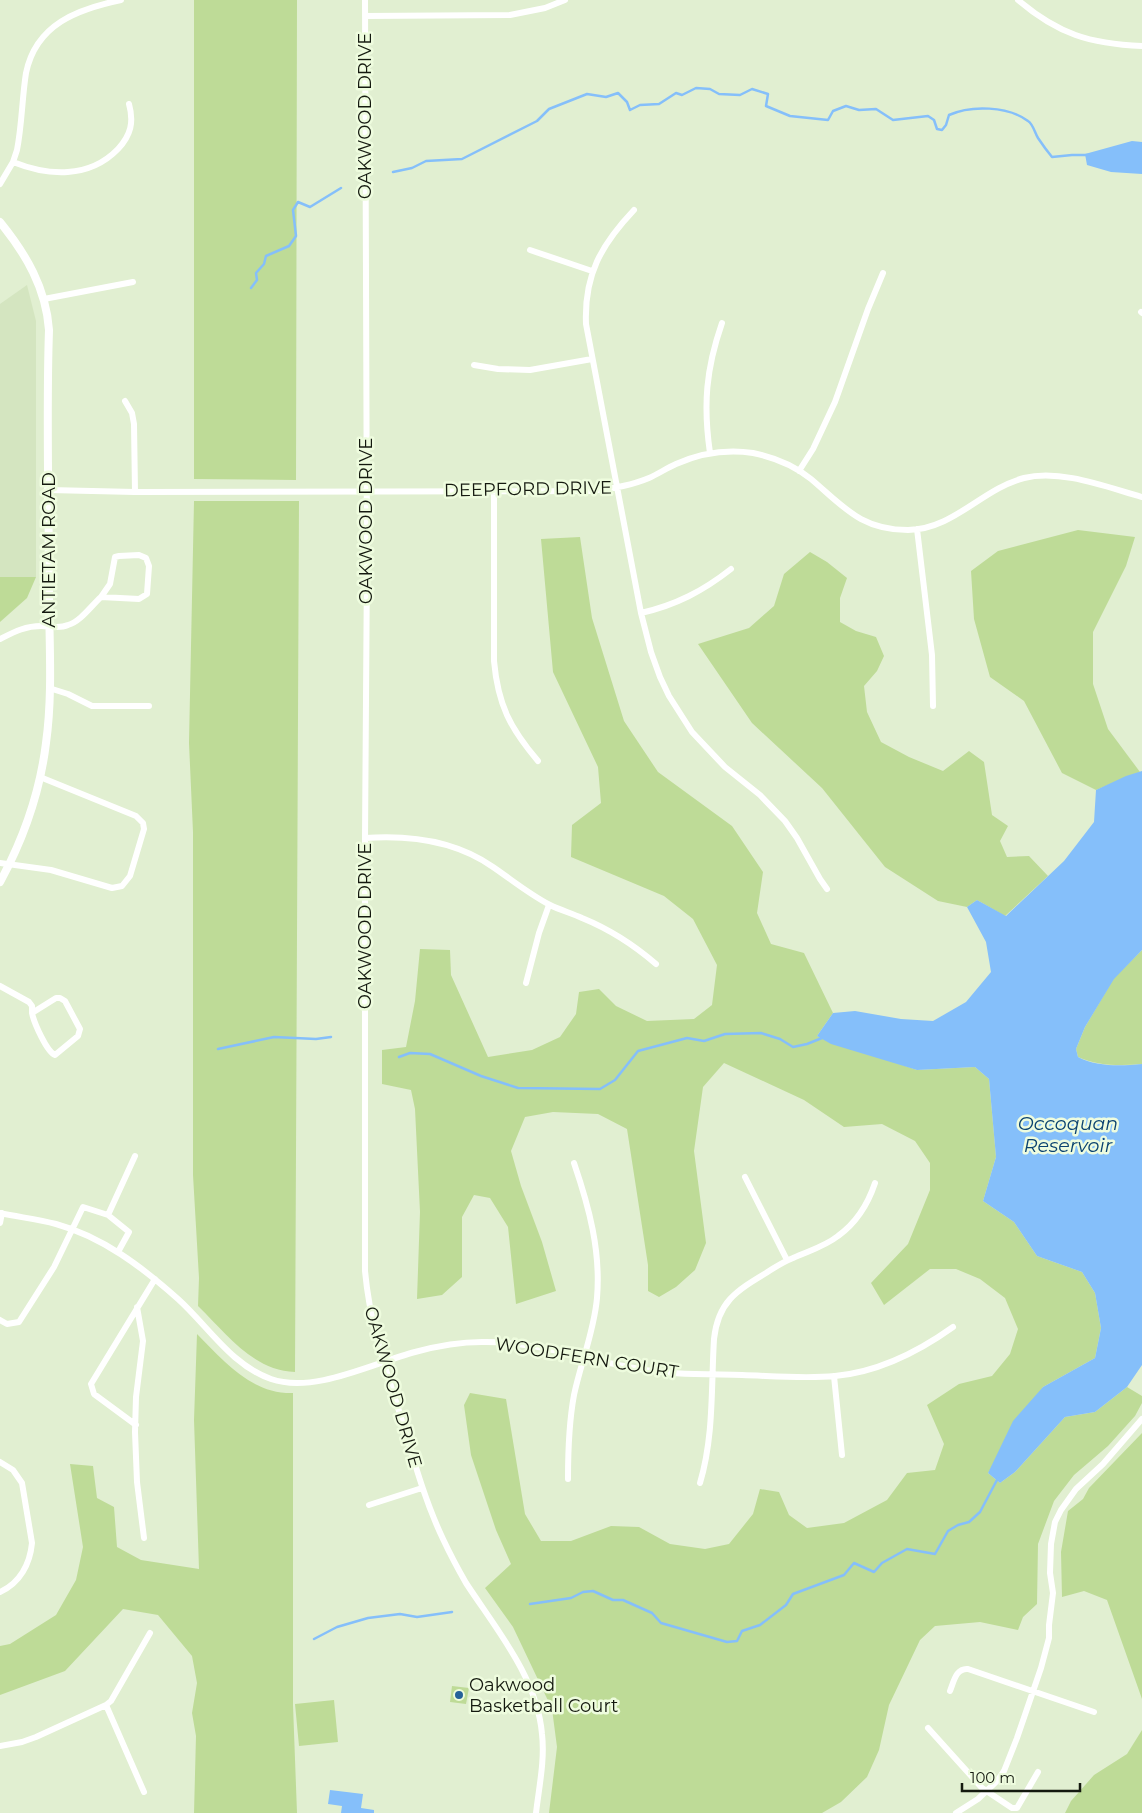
<svg xmlns="http://www.w3.org/2000/svg" width="1142" height="1813" font-family="Montserrat,sans-serif">
<style>
.built{fill:#d4e5c0}
.green{fill:#bedb97}
.water{fill:#85bffa}
.lines{fill:none;stroke-linecap:round;stroke-linejoin:round}
.stream{stroke:#85bffa;stroke-width:2.5}
.minor{stroke:#fff;stroke-width:6}
.tertiary{stroke:#fff;stroke-width:8}
.poi-dot{fill:#256299;stroke:#eefcde;stroke-width:2}
.labels{text-anchor:middle;dominant-baseline:central;stroke-width:5;stroke-linejoin:round;paint-order:stroke}
.street-label{font-size:18px;fill:#14190f;stroke:#eefcde}
.poi-label{font-size:18px;fill:#14190f;stroke:#eefcde;text-anchor:start}
.water-label{font-size:19px;font-style:italic;fill:#0a4270;stroke:#eefcde}
</style>
<rect width="100%" height="100%" fill="#e1efd1"/>
<path class="built" d="M 27,285 L 36,321 L 36,577 L 0,577 L 0,304 Z"/>
<path class="green" d="M 194,0 L 297,0 L 296,480 L 194,479 Z
M 194,501 L 299,501 L 295,1372 C 253,1371 226,1333 198,1306 L 199,1278 L 193,1175 L 193,832 L 189,743 Z
M 1078,530 L 1135,537 L 1126,566 L 1093,632 L 1093,684 L 1108,729 L 1140,772 L 1096,790 L 1062,773 L 1024,701 L 990,677 L 974,619 L 971,571 L 998,551 Z
M 580,537 L 592,618 L 624,721 L 658,772 L 732,826 L 763,872 L 757,913 L 771,944 L 804,953 L 833,1013 L 817,1036 L 917,1070 L 975,1067 L 989,1079 L 996,1157 L 983,1201 L 1014,1222 L 1037,1256 L 1082,1272 L 1095,1293 L 1101,1328 L 1095,1358 L 1043,1387 L 988,1473 L 1000,1483 L 1015,1472 L 1065,1417 L 1095,1412 L 1127,1387 L 1142,1396 L 1142,1403 L 1135,1416 L 1108,1446 L 1074,1475 L 1054,1501 L 1038,1544 L 1037,1604 L 1023,1617 L 1018,1630 L 980,1622 L 935,1626 L 920,1640 L 889,1705 L 879,1750 L 867,1777 L 841,1802 L 822,1813 L 549,1813 L 557,1747 L 552,1709 L 513,1627 L 485,1588 L 511,1564 L 496,1530 L 471,1455 L 464,1405 L 470,1393 L 506,1399 L 525,1514 L 541,1541 L 571,1541 L 611,1526 L 639,1527 L 670,1544 L 705,1549 L 729,1544 L 753,1514 L 760,1489 L 779,1492 L 789,1515 L 807,1528 L 844,1523 L 887,1500 L 907,1473 L 935,1470 L 944,1444 L 927,1405 L 959,1384 L 992,1376 L 1010,1354 L 1018,1329 L 1005,1298 L 980,1279 L 956,1269 L 930,1269 L 884,1305 L 871,1283 L 908,1244 L 930,1190 L 930,1163 L 915,1141 L 882,1124 L 844,1127 L 804,1100 L 724,1063 L 703,1087 L 694,1151 L 706,1243 L 695,1270 L 676,1287 L 659,1297 L 648,1291 L 648,1265 L 627,1129 L 598,1114 L 553,1112 L 525,1117 L 511,1151 L 521,1186 L 542,1242 L 556,1291 L 516,1304 L 508,1227 L 490,1198 L 474,1195 L 462,1217 L 462,1277 L 442,1295 L 417,1299 L 420,1212 L 415,1109 L 411,1090 L 382,1084 L 382,1050 L 406,1047 L 415,1001 L 420,949 L 450,950 L 451,975 L 488,1057 L 532,1050 L 560,1037 L 576,1014 L 579,992 L 599,989 L 616,1006 L 647,1021 L 694,1019 L 712,1005 L 717,965 L 693,919 L 664,896 L 571,857 L 572,825 L 601,803 L 598,767 L 553,672 L 541,539 Z
M 810,552 L 827,562 L 847,578 L 840,598 L 840,622 L 856,631 L 876,637 L 884,656 L 877,671 L 864,686 L 867,712 L 881,742 L 909,757 L 943,771 L 969,751 L 984,762 L 992,815 L 1008,826 L 1000,841 L 1007,857 L 1029,856 L 1048,876 L 1005,916 L 977,900 L 967,907 L 938,901 L 885,867 L 822,788 L 752,723 L 698,644 L 749,628 L 774,606 L 784,574 Z
M 0,577 L 36,577 L 27,598 L 0,622 Z
M 1142,950 L 1142,1064 C 1121,1066 1097,1066 1078,1057 L 1076,1049 L 1085,1027 L 1114,978 Z
M 197,1334 C 224,1361 251,1394 293,1393 L 293,1705 L 297,1813 L 194,1813 L 196,1736 L 192,1713 L 197,1683 L 192,1656 L 158,1615 L 123,1609 L 65,1671 L 0,1695 L 0,1646 L 10,1644 L 56,1615 L 76,1580 L 83,1547 L 70,1464 L 93,1466 L 97,1498 L 114,1507 L 117,1547 L 141,1560 L 199,1569 L 194,1420 Z
M 1142,1433 L 1142,1699 L 1107,1600 L 1084,1591 L 1062,1597 L 1061,1552 L 1068,1511 L 1083,1499 L 1089,1488 Z
M 452,1686 L 469,1688 L 466,1704 L 450,1702 Z
M 334,1700 L 338,1742 L 299,1746 L 295,1704 Z
M 1142,1730 L 1142,1813 L 1065,1813 L 1071,1801 L 1094,1775 L 1127,1754 Z"/>
<path class="water" d="M 1132,141 L 1142,142 L 1142,174 L 1111,172 L 1087,165 L 1085,154 Z
M 1142,771 L 1142,950 L 1114,979 L 1085,1027 L 1076,1049 L 1078,1057 C 1097,1067 1121,1066 1142,1064 L 1142,1365 L 1127,1387 L 1095,1412 L 1065,1417 L 1015,1472 L 1000,1483 L 988,1473 L 1013,1421 L 1043,1387 L 1095,1358 L 1101,1328 L 1095,1293 L 1082,1272 L 1037,1256 L 1014,1222 L 983,1201 L 996,1157 L 989,1079 L 975,1067 L 917,1070 L 831,1044 L 817,1036 L 833,1013 L 855,1011 L 901,1019 L 933,1021 L 966,1002 L 991,972 L 986,942 L 967,907 L 977,900 L 1006,916 L 1064,861 L 1094,822 L 1096,790 L 1126,776 Z
M 330,1790 L 363,1794 L 361,1808 L 374,1810 L 374,1813 L 341,1813 L 342,1806 L 328,1804 Z"/>
<g class="lines">
<path class="stream" d="M 393,172 L 412,168 L 426,161 L 462,159 L 537,121 L 549,109 L 587,94 L 606,97 L 618,93 L 627,102 L 630,110 L 640,105 L 659,104 L 676,93 L 682,95 L 696,88 L 710,89 L 719,94 L 740,95 L 752,89 L 768,94 L 766,106 L 790,116 L 828,120 L 833,111 L 846,106 L 859,110 L 876,109 L 893,120 L 928,116 L 934,120 L 937,129 L 942,130 L 946,125 L 949,115 C 971,105 1008,106 1028,121 C 1033,124 1035,133 1038,138 C 1042,144 1047,151 1052,157 L 1072,155 L 1088,155
M 251,288 L 257,280 L 256,273 L 264,264 L 266,256 L 289,246 L 296,236 L 293,210 L 298,202 L 310,207 L 341,188
M 218,1049 L 274,1037 L 316,1039 L 331,1037
M 399,1057 L 410,1053 L 430,1054 L 481,1076 L 518,1088 L 600,1089 L 615,1080 L 638,1051 L 687,1038 L 704,1041 L 725,1034 L 761,1033 L 780,1039 L 793,1047 L 807,1044 L 822,1038
M 530,1604 L 571,1598 L 583,1592 L 593,1591 L 613,1600 L 623,1600 L 652,1613 L 661,1623 L 727,1642 L 737,1641 L 742,1631 L 760,1625 L 786,1605 L 793,1594 L 844,1575 L 854,1563 L 874,1572 L 882,1563 L 907,1549 L 935,1554 L 948,1531 L 958,1525 L 969,1522 L 980,1512 L 998,1478
M 314,1639 L 337,1627 L 368,1618 L 400,1614 L 417,1617 L 452,1612"/>
<path class="minor" d="M 365,0 L 367,560 L 365,838 L 365,1271 C 370,1324 384,1364 400,1414 C 413,1457 424,1499 443,1539 C 450,1554 458,1569 466,1583 C 496,1629 537,1677 542,1734 C 545,1760 539,1787 536,1813
M 1018,0 C 1058,34 1090,44 1142,46
M 365,16 L 510,15 L 545,8 L 565,0
M 13,162 C 48,176 89,179 118,149 C 131,135 134,122 129,104
M 0,184 L 13,162 L 17,150 C 22,125 22,98 26,73 C 36,24 78,9 121,0
M 634,210 C 601,245 584,275 586,324 L 641,613 L 651,652 L 660,677 L 669,696 L 692,732 L 725,767 L 760,795 L 785,821 L 797,838 L 820,879 L 827,889
M 530,250 L 592,271
M 44,299 L 133,282
M 1141,312 L 1142,313
M 474,365 L 498,369 L 530,370 L 592,359
M 125,401 L 132,413 L 134,424 L 135,492
M 710,453 C 703,405 706,369 722,323
M 799,471 L 813,449 L 835,402 L 868,309 L 883,273
M 49,490 L 135,492 L 590,491 C 611,489 630,486 649,478 C 658,474 667,468 676,464 C 701,453 726,449 753,453 C 773,457 795,466 811,479 C 844,507 861,530 908,530 C 954,529 982,489 1024,478 C 1061,469 1106,487 1142,497
M 494,491 L 494,661 C 498,705 510,728 538,761
M 917,529 L 932,655 L 933,706
M 139,555 L 146,558 L 149,566 L 147,594 L 139,599 L 101,597 L 110,584 L 115,557 L 119,556 Z
M 641,613 C 676,605 703,591 731,569
M 0,639 C 14,632 25,626 41,626 C 50,626 59,629 68,625 C 81,621 91,606 101,597
M 49,688 L 68,694 L 92,706 L 149,706
M 365,838 C 408,835 456,841 493,867 C 512,880 529,894 550,905 C 560,910 571,913 582,918 C 609,929 634,945 656,964
M 0,863 L 51,870 L 112,888 L 122,886 L 130,876 L 144,829 L 143,823 L 136,816 L 40,777
M 526,983 L 539,933 L 549,905
M 0,986 L 29,1002 L 32,1006 L 32,1013
M 56,998 L 60,998 L 65,1001 L 80,1029 L 78,1036 L 55,1055 C 47,1052 34,1023 32,1013 Z
M 745,1177 L 787,1260
M 0,1213 C 18,1217 37,1219 56,1224 C 103,1237 142,1267 178,1299 C 208,1326 231,1365 271,1379 C 314,1394 373,1363 415,1352 C 437,1346 459,1342 482,1342 C 534,1341 583,1359 634,1368 C 669,1375 706,1374 742,1375 C 773,1376 805,1379 835,1376 C 879,1372 918,1352 953,1327
M 108,1215 L 135,1156
M 0,1223 L 2,1213
M 137,1307 L 143,1341 L 136,1397 L 135,1432 L 137,1482 L 144,1538
M 0,1320 L 7,1324 L 19,1322 L 54,1267 L 83,1207 L 108,1215 L 129,1232 L 118,1252
M 834,1376 L 842,1455
M 136,1425 L 94,1394 L 91,1384 L 155,1279
M 0,1462 L 13,1470 L 22,1483 L 32,1543 C 30,1564 20,1583 0,1592
M 568,1479 C 568,1450 569,1422 574,1395 C 581,1362 594,1332 597,1298 C 601,1251 589,1207 574,1163
M 700,1483 C 714,1436 711,1388 714,1339 C 718,1302 736,1291 766,1273 C 775,1267 783,1262 793,1258 C 808,1251 824,1247 838,1236 C 856,1223 868,1204 875,1183
M 369,1505 L 422,1488
M 950,1691 C 954,1681 956,1668 968,1669 L 1094,1712
M 106,1705 L 144,1792
M 928,1728 L 982,1788 L 1012,1808 L 1017,1808 L 1038,1772
M 0,1746 L 22,1742 L 36,1737 L 106,1705 L 111,1701 L 150,1633
M 956,1813 L 978,1799 L 998,1780 L 1004,1771 L 1017,1738 L 1041,1668 L 1049,1638 L 1049,1625 L 1053,1593 L 1050,1573 L 1051,1544 L 1055,1522 L 1061,1510 L 1076,1489 L 1103,1464 L 1142,1419"/>
<path class="tertiary" d="M 0,222 C 26,254 46,288 49,330 C 46,417 49,504 49,591 C 49,641 53,693 46,743 C 40,792 24,838 0,882"/>
</g>
<circle class="poi-dot" cx="459" cy="1695" r="5"/>
<g class="labels">
<g class="street-label">
<text transform="translate(365 116) rotate(-90)">OAKWOOD DRIVE</text>
<text transform="translate(528 489) rotate(-1)">DEEPFORD DRIVE</text>
<text transform="translate(366 521) rotate(-90)">OAKWOOD DRIVE</text>
<text transform="translate(49 550) rotate(-90)">ANTIETAM ROAD</text>
<text transform="translate(365 926) rotate(-90)">OAKWOOD DRIVE</text>
<text transform="translate(587 1358) rotate(9)">WOODFERN COURT</text>
<text transform="translate(393 1387) rotate(74)">OAKWOOD DRIVE</text>
</g>
<g class="poi-label">
<text x="469" y="1685">Oakwood<tspan x="469" dy="21">Basketball Court</tspan></text>
</g>
<g class="water-label">
<text x="1068" y="1123">Occoquan<tspan x="1068" dy="22">Reservoir</tspan></text>
</g>
</g>
<path d="M962 1783v8h118v-8" fill="none" stroke="#14190f" stroke-width="2.5"/>
<text x="970" y="1783" font-size="15" fill="#14190f" stroke="#eefcde" stroke-width="4" paint-order="stroke">100 m</text>
</svg>
